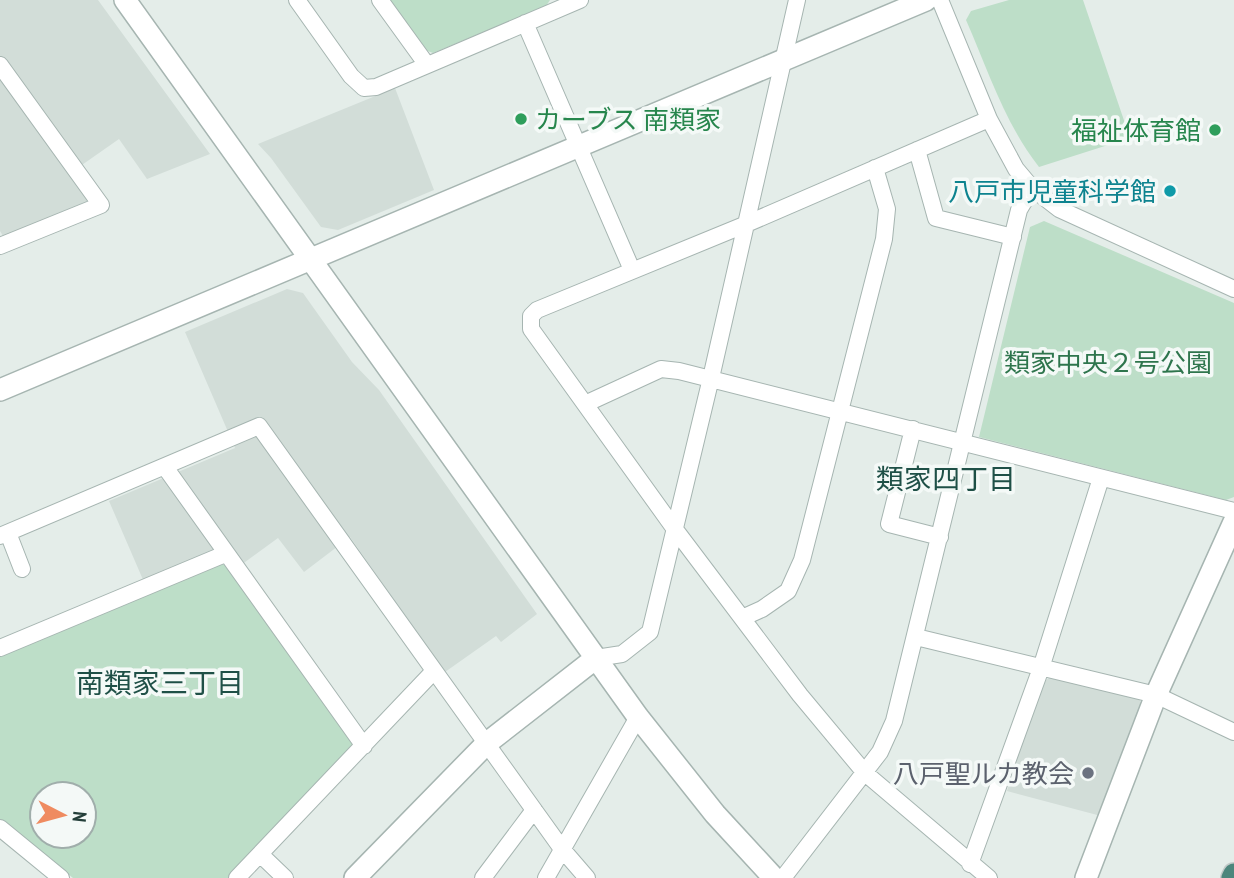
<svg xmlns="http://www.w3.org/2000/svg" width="1234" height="878" font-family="'PT Sans Narrow','Noto Sans JP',sans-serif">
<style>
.built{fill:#d2ddd8}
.green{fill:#bddec8;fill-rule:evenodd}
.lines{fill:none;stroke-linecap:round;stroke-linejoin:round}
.minor-casing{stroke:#a6b5b1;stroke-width:18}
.tertiary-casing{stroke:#a6b5b1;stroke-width:24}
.trunk-casing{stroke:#c1c9c8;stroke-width:24}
.minor{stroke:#fff;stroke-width:16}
.tertiary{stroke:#fff;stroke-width:21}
.trunk{stroke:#4c867c;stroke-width:21}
.leisure-dot{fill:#2e9e5b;stroke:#f4f9f7;stroke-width:2.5}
.culture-dot{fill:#0f9aa8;stroke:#f4f9f7;stroke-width:2.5}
.worship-dot{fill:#6b7280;stroke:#f4f9f7;stroke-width:2.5}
.labels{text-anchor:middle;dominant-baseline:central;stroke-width:7;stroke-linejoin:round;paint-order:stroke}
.leisure-label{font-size:26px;fill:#27864d;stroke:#f4f9f7;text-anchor:start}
.culture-label{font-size:26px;fill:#0d838f;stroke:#f4f9f7;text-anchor:end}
.park-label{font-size:26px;fill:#2e754d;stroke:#f4f9f7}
.worship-label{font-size:26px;fill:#5b616d;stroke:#f4f9f7;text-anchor:end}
.neighbourhood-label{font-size:28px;fill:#1f5047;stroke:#f4f9f7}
</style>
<rect width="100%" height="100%" fill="#e4ede9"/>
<path class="built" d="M 0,0 L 98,0 L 210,154 L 147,179 L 119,139 L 69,174 L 88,201 L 3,236 L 0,231 Z
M 395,88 L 434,190 L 338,230 L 321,227 L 271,158 L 258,144 Z
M 287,289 L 303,293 L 352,362 L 379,390 L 537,614 L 501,642 L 496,636 L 445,672 L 350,537 L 304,572 L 278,538 L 241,565 L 227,547 L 144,582 L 109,501 L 235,448 L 185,332 Z
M 1053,676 L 1139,698 L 1143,710 L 1101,816 L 1007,791 L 1042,682 Z"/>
<path class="green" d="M 389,0 L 550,0 L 546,6 L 433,53 L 425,50 Z
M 1009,0 L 1083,0 L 1130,138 L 1039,167 C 1005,124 988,70 966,20 L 971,11 Z
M 1044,221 L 1234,303 L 1234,497 L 1226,500 L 979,437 L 1030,227 Z
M 218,563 L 226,565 L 354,742 L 353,748 L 228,878 L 73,878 L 0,819 L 0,655 ZM 42,794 L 84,794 L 84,836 L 42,836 Z"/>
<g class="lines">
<defs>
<path id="minor" d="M 297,0 L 351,76 L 364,88 L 376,87 L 580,0
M 380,0 L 427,65
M 940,0 L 989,119 L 1016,169 L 1032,188 L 1059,209 L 1234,289
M 525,23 L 632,270
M 0,65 L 101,205 L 0,246
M 989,119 L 744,225 L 537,310 L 531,316 L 531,329 L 674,528 L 800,695 L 865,773 L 989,878
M 917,150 L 936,218 L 1013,237
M 585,404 L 661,369 L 679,371 L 1234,511
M 913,429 L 889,524 L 940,537
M 165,467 L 364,746
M 8,533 L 22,569
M 0,536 L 259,426 L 562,849 L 587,878
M 742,618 L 762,609 L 788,591 L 802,560 L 884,239 L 887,209 L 875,168
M 916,637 L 1156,695 L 1234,732
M 0,648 L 225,554
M 596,658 L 622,654 L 650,632 L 711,378 L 797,0
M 0,828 L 61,878
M 260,854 L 285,878
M 970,864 L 1041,668 L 1101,478
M 237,878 L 433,672
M 483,878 L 534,810
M 546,878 L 638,717
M 783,878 L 880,752 L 894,721 L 1019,210 L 1032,188"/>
<path id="tertiary" d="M 125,0 L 638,717 L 715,814 L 774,878
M 0,390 L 926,0
M 355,878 L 487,743 L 596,658
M 1086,878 L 1156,695 L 1234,522"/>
<path id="trunk" d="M 1232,878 L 1234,874"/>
</defs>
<use href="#minor" class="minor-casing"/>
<use href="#tertiary" class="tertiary-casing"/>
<use href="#trunk" class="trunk-casing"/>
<use href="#minor" class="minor"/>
<use href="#tertiary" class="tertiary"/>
<use href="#trunk" class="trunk"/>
</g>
<g class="leisure-dot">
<circle cx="521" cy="119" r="7"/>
<circle cx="1215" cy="130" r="7"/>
</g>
<circle class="culture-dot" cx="1170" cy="191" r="7"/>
<circle class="worship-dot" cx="1088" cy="773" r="7"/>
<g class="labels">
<g class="leisure-label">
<text x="535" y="119">カーブス 南類家</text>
<text x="1201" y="130" text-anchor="end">福祉体育館</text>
</g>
<g class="culture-label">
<text x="1156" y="191">八戸市児童科学館</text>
</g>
<g class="park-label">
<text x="1108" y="362">類家中央２号公園</text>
</g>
<g class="worship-label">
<text x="1074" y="773">八戸聖ルカ教会</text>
</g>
<g class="neighbourhood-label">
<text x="946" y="478">類家四丁目</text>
<text x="160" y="682">南類家三丁目</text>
</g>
</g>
<g transform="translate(63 815) rotate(96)"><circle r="33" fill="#f4f9f7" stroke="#a0aeab" stroke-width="2"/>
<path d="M0-5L12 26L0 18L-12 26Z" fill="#ef8b60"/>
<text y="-10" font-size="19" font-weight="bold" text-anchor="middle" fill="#233e39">N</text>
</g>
</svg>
